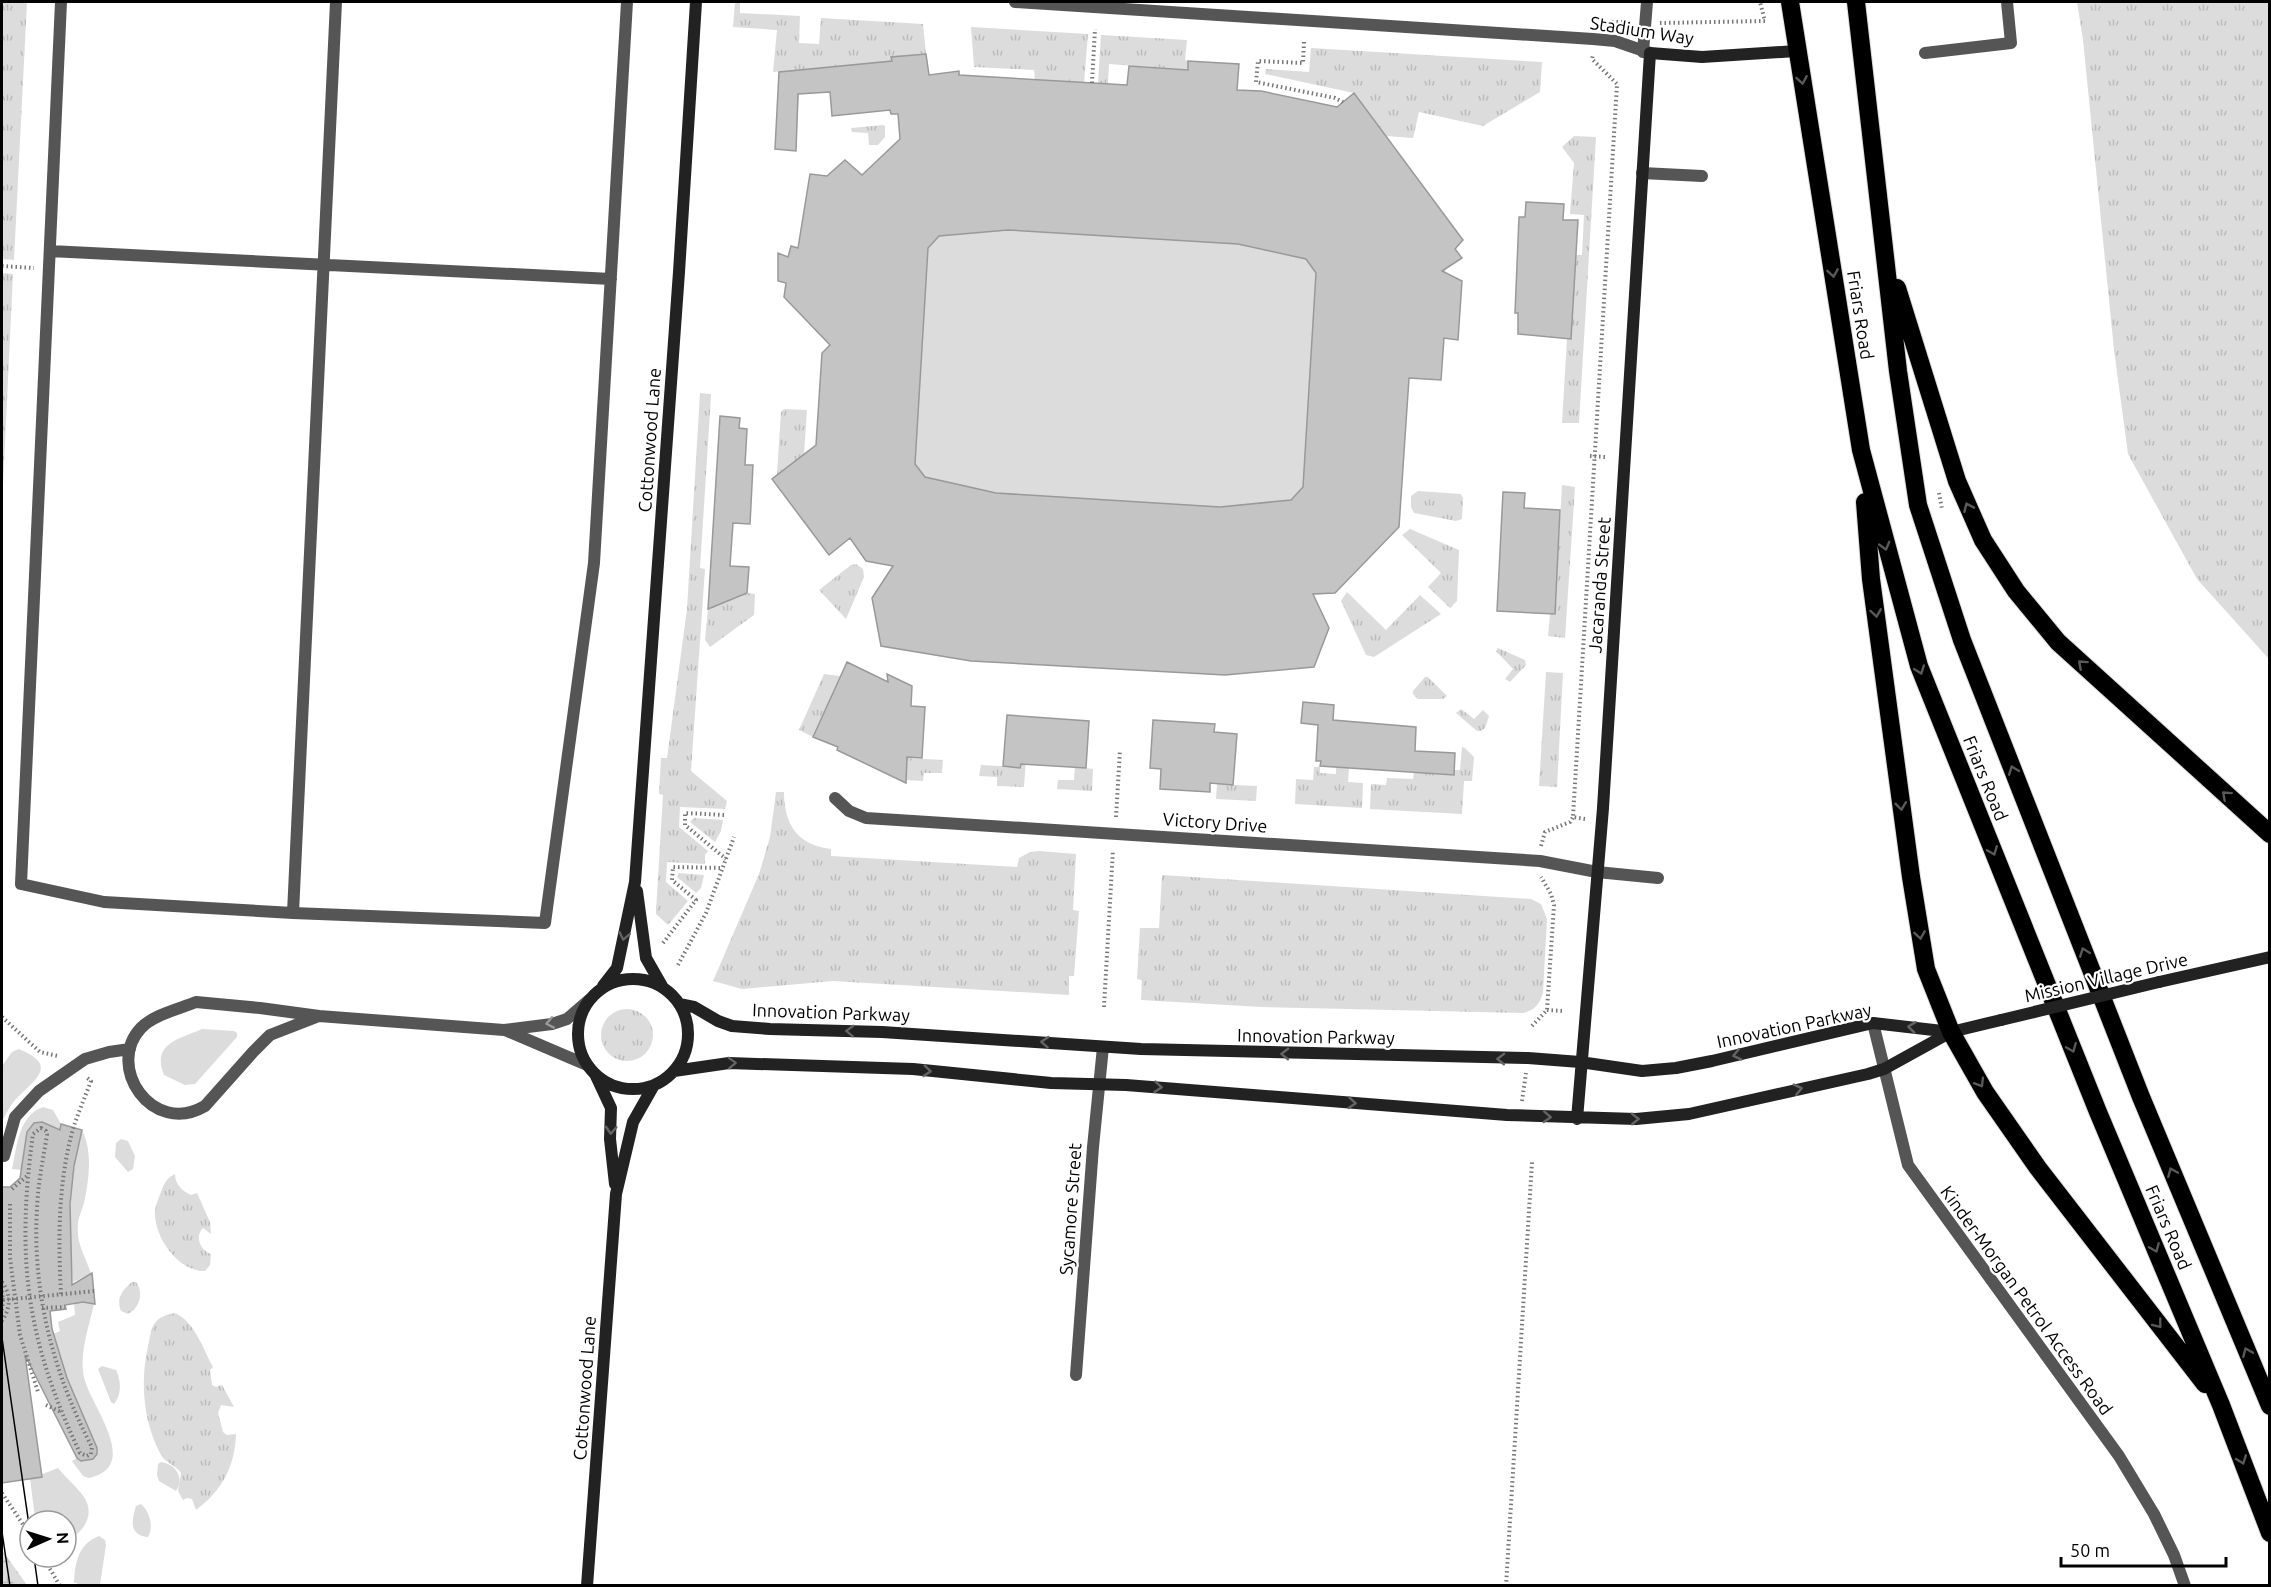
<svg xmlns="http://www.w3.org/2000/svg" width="2271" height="1587" font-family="Ubuntu,sans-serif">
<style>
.grass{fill:url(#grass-tufts)}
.wetland{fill:url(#wetland-marsh)}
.green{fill:#dcdcdc}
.building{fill:#c4c4c4;stroke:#999;stroke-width:1.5;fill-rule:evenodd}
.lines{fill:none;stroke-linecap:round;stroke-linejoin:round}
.highway-casing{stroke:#dbdbdb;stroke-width:20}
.path{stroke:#777;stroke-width:4;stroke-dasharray:1.5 3;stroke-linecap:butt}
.lane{stroke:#555;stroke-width:12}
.street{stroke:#555;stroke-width:12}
.secondary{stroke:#222;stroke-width:12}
.highway{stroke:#000;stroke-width:18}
.tram{stroke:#000;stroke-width:1.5}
.secondary-bridge{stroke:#222;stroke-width:12}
.oneway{stroke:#595959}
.oneway2{stroke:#646464}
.oneway3{stroke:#999}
.labels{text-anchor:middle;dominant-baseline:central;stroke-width:4.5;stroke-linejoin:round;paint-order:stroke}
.street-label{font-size:18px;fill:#000;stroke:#fff}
</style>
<defs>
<pattern id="grass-tufts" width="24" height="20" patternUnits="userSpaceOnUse" patternTransform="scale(1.5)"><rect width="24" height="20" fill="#dcdcdc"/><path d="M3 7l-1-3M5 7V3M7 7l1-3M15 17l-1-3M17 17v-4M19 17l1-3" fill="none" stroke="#bbb"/></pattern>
<pattern id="wetland-marsh" width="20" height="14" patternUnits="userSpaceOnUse" patternTransform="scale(1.5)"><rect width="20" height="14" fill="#dcdcdc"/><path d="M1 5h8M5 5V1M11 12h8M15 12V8" fill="none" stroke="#bbb"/></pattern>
</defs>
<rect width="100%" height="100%" fill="#fff"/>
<path class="grass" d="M 2,2 L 27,2 L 14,260 L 2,259 Z
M 735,2 L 740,2 L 740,13 L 800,16 L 799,43 L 819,44 L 821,18 L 923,24 L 926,54 L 892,57 L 892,61 L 773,72 L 777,30 L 733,27 Z
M 2077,2 L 2269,2 L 2269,659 L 2197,579 L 2128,454 L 2114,350 L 2083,40 Z
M 971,27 L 1088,34 L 1084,83 L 1035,80 L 1034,70 L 974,67 Z
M 1101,35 L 1187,40 L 1185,60 L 1188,61 L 1188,70 L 1109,64 L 1108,84 L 1098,83 Z
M 1311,48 L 1542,62 L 1540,92 L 1483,126 L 1419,112 L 1413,138 L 1386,136 L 1354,93 L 1265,74 L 1266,69 L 1309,72 Z
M 883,125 L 885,126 L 885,137 L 878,145 L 869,145 L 868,133 L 852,132 L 851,128 Z
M 1574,136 L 1596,137 L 1579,423 L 1562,423 L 1567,339 L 1571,338 L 1576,255 L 1582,255 L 1584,215 L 1570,214 L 1574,163 L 1562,147 Z
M 2,273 L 13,274 L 2,506 Z
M 700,393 L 711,394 L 711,396 L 700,568 L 705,569 L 691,771 L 727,801 L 725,809 L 680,807 L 679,827 L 708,851 L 705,855 L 705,864 L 667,862 L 666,882 L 688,901 L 668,925 L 656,914 L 656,911 L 663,795 L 659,794 L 661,758 L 667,758 L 687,609 Z
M 784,409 L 807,410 L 804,454 L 786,474 L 777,474 L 781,412 Z
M 1562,485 L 1575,487 L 1565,638 L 1548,636 L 1550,614 L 1555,614 Z
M 1418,491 L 1461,494 L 1463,498 L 1462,519 L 1456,521 L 1414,513 L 1411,507 L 1411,496 Z
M 1410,529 L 1459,550 L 1457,601 L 1450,608 L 1428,587 L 1441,573 L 1402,535 Z
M 856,564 L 863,569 L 864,577 L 846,619 L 819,590 L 851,565 Z
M 1347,592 L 1386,630 L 1420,595 L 1441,614 L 1374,657 L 1366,655 L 1341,601 Z
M 747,593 L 755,594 L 754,615 L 710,647 L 705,640 L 708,609 Z
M 1498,648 L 1525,660 L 1526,665 L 1510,682 L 1505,679 L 1513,669 L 1496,651 Z
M 1546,672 L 1563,673 L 1557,787 L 1539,786 Z
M 824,674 L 840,676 L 813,737 L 799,730 Z
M 1425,677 L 1428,677 L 1447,696 L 1443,699 L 1418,699 L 1413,694 L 1413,691 Z
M 1461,709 L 1474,719 L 1483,710 L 1489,716 L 1485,728 L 1481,731 L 1477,731 L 1456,713 Z
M 1462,747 L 1465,748 L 1474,757 L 1472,781 L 1464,781 L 1462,814 L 1370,809 L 1371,784 L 1386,785 L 1387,778 L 1413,779 L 1414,772 L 1454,775 L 1454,770 L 1460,770 Z
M 907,758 L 943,760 L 942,773 L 924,773 L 923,781 L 906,780 Z
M 1021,759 L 1026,759 L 1024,787 L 997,786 L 997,777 L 979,776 L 981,765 L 1020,767 Z
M 1075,767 L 1093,769 L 1092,791 L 1057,789 L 1058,780 L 1074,780 Z
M 1314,767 L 1320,767 L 1320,773 L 1336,774 L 1336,767 L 1349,768 L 1348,782 L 1363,783 L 1362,808 L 1295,804 L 1296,779 L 1313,780 Z
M 1217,784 L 1257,786 L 1256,801 L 1216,799 Z
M 776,792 L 784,792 C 784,824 797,845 831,849 L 831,856 L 1017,867 L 1019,858 L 1030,852 L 1039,851 L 1076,854 L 1073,910 L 1079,911 L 1074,976 L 1069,976 L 1069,995 L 833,981 L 742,989 L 713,981 L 759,874 L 770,837 Z
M 694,818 L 723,820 L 721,831 L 715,842 L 690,822 Z
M 679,873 L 704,875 L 701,888 L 696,893 L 677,877 Z
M 1162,875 L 1531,899 L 1541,904 L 1547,919 L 1543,993 C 1539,1005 1535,1010 1523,1013 L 1261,1007 L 1141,1000 L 1142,980 L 1137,979 L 1140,928 L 1159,928 Z
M601 1035a26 26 0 1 1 52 0a26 26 0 1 1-52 0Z
M 175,1174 C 175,1184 182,1191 191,1195 L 197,1193 L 210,1222 L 211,1234 L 203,1228 C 194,1237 201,1251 211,1254 L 210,1265 L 205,1271 C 178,1272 153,1236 155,1210 C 156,1204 159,1197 161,1192 C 164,1183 167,1178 175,1174 Z
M 132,1282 L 136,1282 C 144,1293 140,1308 128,1314 L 121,1311 C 116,1299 122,1290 132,1282 Z
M 175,1313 C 195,1322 203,1349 213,1367 L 210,1370 L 212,1385 L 216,1387 L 222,1385 L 234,1407 L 221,1405 L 218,1413 L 223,1432 L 227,1435 L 236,1434 C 235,1466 222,1491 196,1510 L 192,1499 L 187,1498 L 183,1500 L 178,1491 L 181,1473 C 176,1465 165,1463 161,1455 C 143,1422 140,1382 148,1346 C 150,1339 150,1329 155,1323 C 160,1316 167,1315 175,1313 Z"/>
<path class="wetland" d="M 2,1550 L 27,1585 L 2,1585 Z"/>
<path class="green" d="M 926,54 L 929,75 L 959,71 L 960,75 L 1127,85 L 1129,66 L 1187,70 L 1188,61 L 1239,64 L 1237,90 L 1261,91 L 1337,107 L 1354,93 L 1463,240 L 1455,249 L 1462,258 L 1446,269 L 1445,272 L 1461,281 L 1458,340 L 1444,339 L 1441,380 L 1409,378 L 1399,527 L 1335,593 L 1313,595 L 1329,628 L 881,646 L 872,598 L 893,566 L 866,561 L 838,520 L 839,547 L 829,555 L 784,495 L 786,468 L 816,445 L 822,353 L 832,343 L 828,299 L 820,335 L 784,297 L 786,283 L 778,281 L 778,253 L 788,257 L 791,246 L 798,248 L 822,180 L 845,160 L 862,175 L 900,139 L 898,114 L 891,114 L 890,110 L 832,116 L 830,92 L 799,94 L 796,151 L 775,149 L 779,72 L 891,61 L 891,57 Z
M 202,1029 L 234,1031 L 237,1033 L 237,1037 L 195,1084 L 185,1085 L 164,1075 C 151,1043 180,1039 202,1029 Z
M 19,1049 C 57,1065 38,1077 18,1097 C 11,1103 7,1113 2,1121 L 2,1066 L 12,1052 Z
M 43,1107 L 53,1110 L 61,1124 L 56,1147 L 42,1122 L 35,1123 L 27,1133 L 22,1170 L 12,1169 C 17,1147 18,1116 43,1107 Z
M 82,1130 C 93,1152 89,1180 84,1203 C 82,1210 78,1218 78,1225 C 76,1244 86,1257 91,1274 L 73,1282 C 67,1231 69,1180 82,1130 Z
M 121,1139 L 128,1141 L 135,1156 L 133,1169 L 128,1172 L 115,1157 L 116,1143 Z
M 83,1302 L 94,1304 C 89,1327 79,1353 84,1377 C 89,1404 143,1466 89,1478 L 83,1476 L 72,1461 L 77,1458 L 81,1461 L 93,1459 L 97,1454 L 97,1448 L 67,1378 L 53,1334 L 60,1331 L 58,1322 L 75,1315 L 74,1303 Z
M 102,1366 L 116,1370 C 121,1380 122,1394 114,1404 L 111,1402 L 98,1369 Z
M 161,1462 C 176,1464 185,1478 176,1491 L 159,1481 L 157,1475 L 158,1464 Z
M 58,1468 C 66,1478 77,1487 84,1497 C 96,1515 83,1534 66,1540 L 66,1521 L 37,1521 L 35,1518 L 30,1479 Z
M 141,1504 C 150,1512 154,1527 148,1537 C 128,1535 132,1520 136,1506 Z
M 99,1536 L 105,1540 L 106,1545 L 100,1585 L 77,1585 L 77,1583 L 74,1583 C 75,1563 78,1544 99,1536 Z"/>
<path class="building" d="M 926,54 L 929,75 L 959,71 L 959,75 L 1127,85 L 1129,66 L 1188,70 L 1188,61 L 1239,64 L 1237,90 L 1261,91 L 1337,107 L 1354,93 L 1463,240 L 1455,249 L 1462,258 L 1442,271 L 1462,281 L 1458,340 L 1444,338 L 1441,380 L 1409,378 L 1399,527 L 1335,593 L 1313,594 L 1329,628 L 1314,667 L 1225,675 L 971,661 L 881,646 L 872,598 L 893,566 L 866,561 L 850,538 L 829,555 L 772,479 L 816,445 L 822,353 L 830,345 L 784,297 L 786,283 L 778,281 L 778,253 L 788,257 L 791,246 L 798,248 L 810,174 L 827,176 L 845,160 L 862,175 L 900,139 L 898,114 L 891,114 L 890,110 L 832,116 L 830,92 L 798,94 L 796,151 L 775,149 L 779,72 L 892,61 L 891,57 ZM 1008,230 L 1238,244 L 1306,259 L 1316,273 L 1303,487 L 1291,500 L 1220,507 L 996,493 L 925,477 L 915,464 L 928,248 L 939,236 Z
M 1526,202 L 1564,204 L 1563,220 L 1578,220 L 1571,339 L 1518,334 L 1518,313 L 1515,313 L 1519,217 L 1525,217 Z
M 720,416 L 740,418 L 739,428 L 747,429 L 745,465 L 753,465 L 750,524 L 733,523 L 730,566 L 749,567 L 747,593 L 708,609 Z
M 1503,492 L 1525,493 L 1524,508 L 1560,510 L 1555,614 L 1497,611 Z
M 847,662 L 888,682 L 887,674 L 912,686 L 911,706 L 925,707 L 922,758 L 907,757 L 906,783 L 837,750 L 838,747 L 813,737 Z
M 1303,702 L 1334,705 L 1333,720 L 1416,727 L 1415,751 L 1455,753 L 1454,775 L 1320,766 L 1321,761 L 1316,761 L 1318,725 L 1301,723 Z
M 1007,715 L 1089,721 L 1086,768 L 1021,764 L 1020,768 L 1003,766 Z
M 1153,720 L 1215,724 L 1214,732 L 1237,734 L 1233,785 L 1210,783 L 1210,792 L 1160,789 L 1161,769 L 1150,768 Z
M 42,1122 L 60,1130 L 61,1124 L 82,1130 L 74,1166 L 70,1204 L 72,1285 L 92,1273 L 95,1304 L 83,1302 L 65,1305 L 66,1309 L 50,1311 L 52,1329 L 67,1378 L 97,1448 L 97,1454 L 93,1459 L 81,1461 L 77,1458 L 25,1355 L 42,1477 L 2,1483 L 2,1187 L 10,1187 L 20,1178 L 27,1132 L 34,1123 Z"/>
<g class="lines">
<defs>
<path id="highway" d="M 1790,2 L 1861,450 L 1919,666 L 2098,1112 L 2221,1405 L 2270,1533
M 1856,2 L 1898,371 L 1918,505 L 1962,640 L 2141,1097 L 2270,1406
M 1897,288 L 1957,481 L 1983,540 L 2016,591 L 2058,642 L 2270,834
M 1865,502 L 1871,579 L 1911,877 L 1926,969 L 1951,1032 L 1985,1092 L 2038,1168 L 2205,1384"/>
</defs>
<use href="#highway" class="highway-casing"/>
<path class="path" d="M 1612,22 L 1629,22
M 1660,23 L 1765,21 L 1760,2
M 1304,42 L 1303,63 L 1258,61 L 1256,82 L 1335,98 L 1343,102
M 1092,83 L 1095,29
M 2,266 L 34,268
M 1590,456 L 1605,457
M 1939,493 L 1942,509
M 724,815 L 685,813 L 685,825 L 726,859
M 1116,817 L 1120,750
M 1585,819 L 1573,817 L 1617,84 L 1592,59 L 1593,55
M 1541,846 L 1545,832 L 1570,822 L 1573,817
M 663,943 L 696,900 L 672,880 L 673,867 L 723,868
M 678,965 L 706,913 L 734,837
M 1104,1007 L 1113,850
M 1547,1010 L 1563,1011
M 2,1017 L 40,1052 L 58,1056
M 1532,1026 L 1547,1010 L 1554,905 L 1551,894 L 1541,877
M 1522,1101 L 1526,1073
M 41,1128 L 46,1131 L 47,1135 C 43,1160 38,1183 37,1208 C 32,1292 53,1373 92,1447 L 91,1454 L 87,1456 L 80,1453 C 26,1339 16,1259 33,1134 Z
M 12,1189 L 27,1176
M 10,1204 L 10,1258 L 20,1335 L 38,1392
M 2,1282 C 11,1295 11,1307 2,1321
M 2,1291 L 3,1300 L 2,1310
M 61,1294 C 58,1239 58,1183 73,1129 C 78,1113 85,1097 91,1081 L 86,1077
M 3,1300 L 95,1291
M 42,1308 L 65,1307
M 46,1405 L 61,1412
M 2,1493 L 30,1535
M 43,1557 L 60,1586
M 1506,1586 L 1532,1162"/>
<path class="lane" d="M 61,2 L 21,884 L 104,902 L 293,913 L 545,923 L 594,563 L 627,2
M 1643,52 L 1647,2
M 1925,53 L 2011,43 L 2007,2
M 1642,173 L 1702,176
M 50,251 L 611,279
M 1597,872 L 1658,878
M 293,913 L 336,2
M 1873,1023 L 1908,1165 L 2119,1456 L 2154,1514 L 2174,1555 L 2185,1586"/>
<path class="street" d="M 1015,2 L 1593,39 L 1615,41 L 1650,53
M 835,798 L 849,811 L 866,818 L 1540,861 L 1597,872
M 196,1002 L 260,1008 L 319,1016 L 270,1035 L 253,1052 L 205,1106 C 152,1137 105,1066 141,1028 C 153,1015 179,1009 196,1002 Z
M 319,1016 L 504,1030 L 552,1024 L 567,1019 L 589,1000
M 505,1030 L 587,1065
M 4,1156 L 15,1117 L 39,1091 L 85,1059 L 109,1052 L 130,1049
M 1076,1375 L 1093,1147 L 1103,1047"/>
<path class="secondary" d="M 637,891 L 646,958 L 662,986
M578 1034a55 55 0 1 1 110 0a55 55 0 1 1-110 0Z
M 2159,982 L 2270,957
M 603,986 L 617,968 L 635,882 L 679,272 L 696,2
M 679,1004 L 694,1007 L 718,1021 L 732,1026 L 770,1029 L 882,1032 L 1141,1049 L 1528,1058 L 1580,1062 L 1642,1071 L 1676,1068 L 1712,1061 L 1873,1023 L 1951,1032
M 674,1071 L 729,1063 L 913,1069 L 1051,1083 L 1126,1085 L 1507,1115 L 1636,1119 L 1689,1114 L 1868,1074 L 1884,1069 L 1951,1032 L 2001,1020
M 596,1076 L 611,1108 L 610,1139 L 615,1184
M 1577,1119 L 1603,808 L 1650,53 L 1702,57 L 1796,51
M 587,1586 L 616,1194 L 633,1122 L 654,1085"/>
<use href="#highway" class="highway"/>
<path class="tram" d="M 2,1338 L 30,1532
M 2,1532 L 10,1586
M 34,1557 L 38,1586"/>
<path class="secondary-bridge" d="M 2001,1020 L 2159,982"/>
</g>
<defs><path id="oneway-chevron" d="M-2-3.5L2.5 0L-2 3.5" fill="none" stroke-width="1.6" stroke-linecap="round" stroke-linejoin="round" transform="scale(1.5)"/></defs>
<g class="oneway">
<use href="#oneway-chevron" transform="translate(1802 80) rotate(80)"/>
<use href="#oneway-chevron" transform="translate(1833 273) rotate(81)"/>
<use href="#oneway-chevron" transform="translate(1968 507) rotate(-114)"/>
<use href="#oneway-chevron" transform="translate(1885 546) rotate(75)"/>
<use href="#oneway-chevron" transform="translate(1876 613) rotate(82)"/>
<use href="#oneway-chevron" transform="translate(2082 664) rotate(-138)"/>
<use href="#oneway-chevron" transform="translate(1920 670) rotate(70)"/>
<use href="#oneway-chevron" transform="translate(2013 770) rotate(-111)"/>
<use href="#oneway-chevron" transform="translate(2226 795) rotate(-138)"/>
<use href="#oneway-chevron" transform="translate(1901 806) rotate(83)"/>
<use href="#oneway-chevron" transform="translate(1993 851) rotate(68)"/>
<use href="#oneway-chevron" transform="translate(1920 935) rotate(81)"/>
<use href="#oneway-chevron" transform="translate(2084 952) rotate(-111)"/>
<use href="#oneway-chevron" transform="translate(2072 1048) rotate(68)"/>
<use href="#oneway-chevron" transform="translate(1980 1083) rotate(59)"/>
<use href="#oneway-chevron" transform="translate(2172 1172) rotate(-113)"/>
<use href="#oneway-chevron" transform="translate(2155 1248) rotate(67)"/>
<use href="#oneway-chevron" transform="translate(2158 1324) rotate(52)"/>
<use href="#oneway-chevron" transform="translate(2247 1352) rotate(-113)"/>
<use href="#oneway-chevron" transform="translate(2242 1460) rotate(69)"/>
</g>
<g class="oneway2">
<use href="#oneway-chevron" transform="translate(624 936) rotate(101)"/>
<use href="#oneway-chevron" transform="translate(1912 1027) rotate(-173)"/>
<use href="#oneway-chevron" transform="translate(850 1031) rotate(-178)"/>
<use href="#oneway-chevron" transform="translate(1045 1042) rotate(-176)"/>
<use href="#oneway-chevron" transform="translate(1285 1054) rotate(-179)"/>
<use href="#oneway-chevron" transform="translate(1737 1055) rotate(167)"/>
<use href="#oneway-chevron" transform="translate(1501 1059) rotate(-179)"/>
<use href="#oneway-chevron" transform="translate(732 1063) rotate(-2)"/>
<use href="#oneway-chevron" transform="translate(927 1071) rotate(6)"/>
<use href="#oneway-chevron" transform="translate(1158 1087) rotate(5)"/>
<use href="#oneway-chevron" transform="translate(1798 1089) rotate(-13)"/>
<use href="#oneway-chevron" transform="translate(1352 1103) rotate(5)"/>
<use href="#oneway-chevron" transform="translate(1547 1117) rotate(3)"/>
<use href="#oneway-chevron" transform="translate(1635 1119) rotate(-1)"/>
<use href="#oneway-chevron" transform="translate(611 1130) rotate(93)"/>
</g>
<use class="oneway3" href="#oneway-chevron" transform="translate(550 1023) rotate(169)"/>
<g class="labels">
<g class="street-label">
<text transform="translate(1642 30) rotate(9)">Stadium Way</text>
<text transform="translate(1861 315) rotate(81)">Friars Road</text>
<text transform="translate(649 440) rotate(-86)">Cottonwood Lane</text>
<text transform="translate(1599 585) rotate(-86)">Jacaranda Street</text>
<text transform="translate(1986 778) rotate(68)">Friars Road</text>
<text transform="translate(1215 822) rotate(4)">Victory Drive</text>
<text transform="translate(2106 977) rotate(-13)">Mission Village Drive</text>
<text transform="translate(831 1012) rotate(2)">Innovation Parkway</text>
<text transform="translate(1794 1025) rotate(-12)">Innovation Parkway</text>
<text transform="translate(1316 1036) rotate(1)">Innovation Parkway</text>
<text transform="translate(1070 1209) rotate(-86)">Sycamore Street</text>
<text transform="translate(2169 1227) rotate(67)">Friars Road</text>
<text transform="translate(2027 1300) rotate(54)">Kinder-Morgan Petrol Access Road</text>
<text transform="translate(584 1388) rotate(-86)">Cottonwood Lane</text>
</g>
</g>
<rect width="2271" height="1587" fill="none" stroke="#000000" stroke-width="6"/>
<g transform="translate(48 1539) rotate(87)"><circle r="28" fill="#ffffff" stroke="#999999" stroke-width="1.5"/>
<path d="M0-4.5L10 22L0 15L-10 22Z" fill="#000000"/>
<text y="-9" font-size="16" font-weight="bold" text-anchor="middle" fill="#000000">N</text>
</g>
<path d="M2061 1557v9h165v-9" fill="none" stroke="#000000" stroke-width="3"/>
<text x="2070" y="1557" font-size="18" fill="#000000" stroke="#ffffff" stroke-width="4.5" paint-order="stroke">50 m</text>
</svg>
